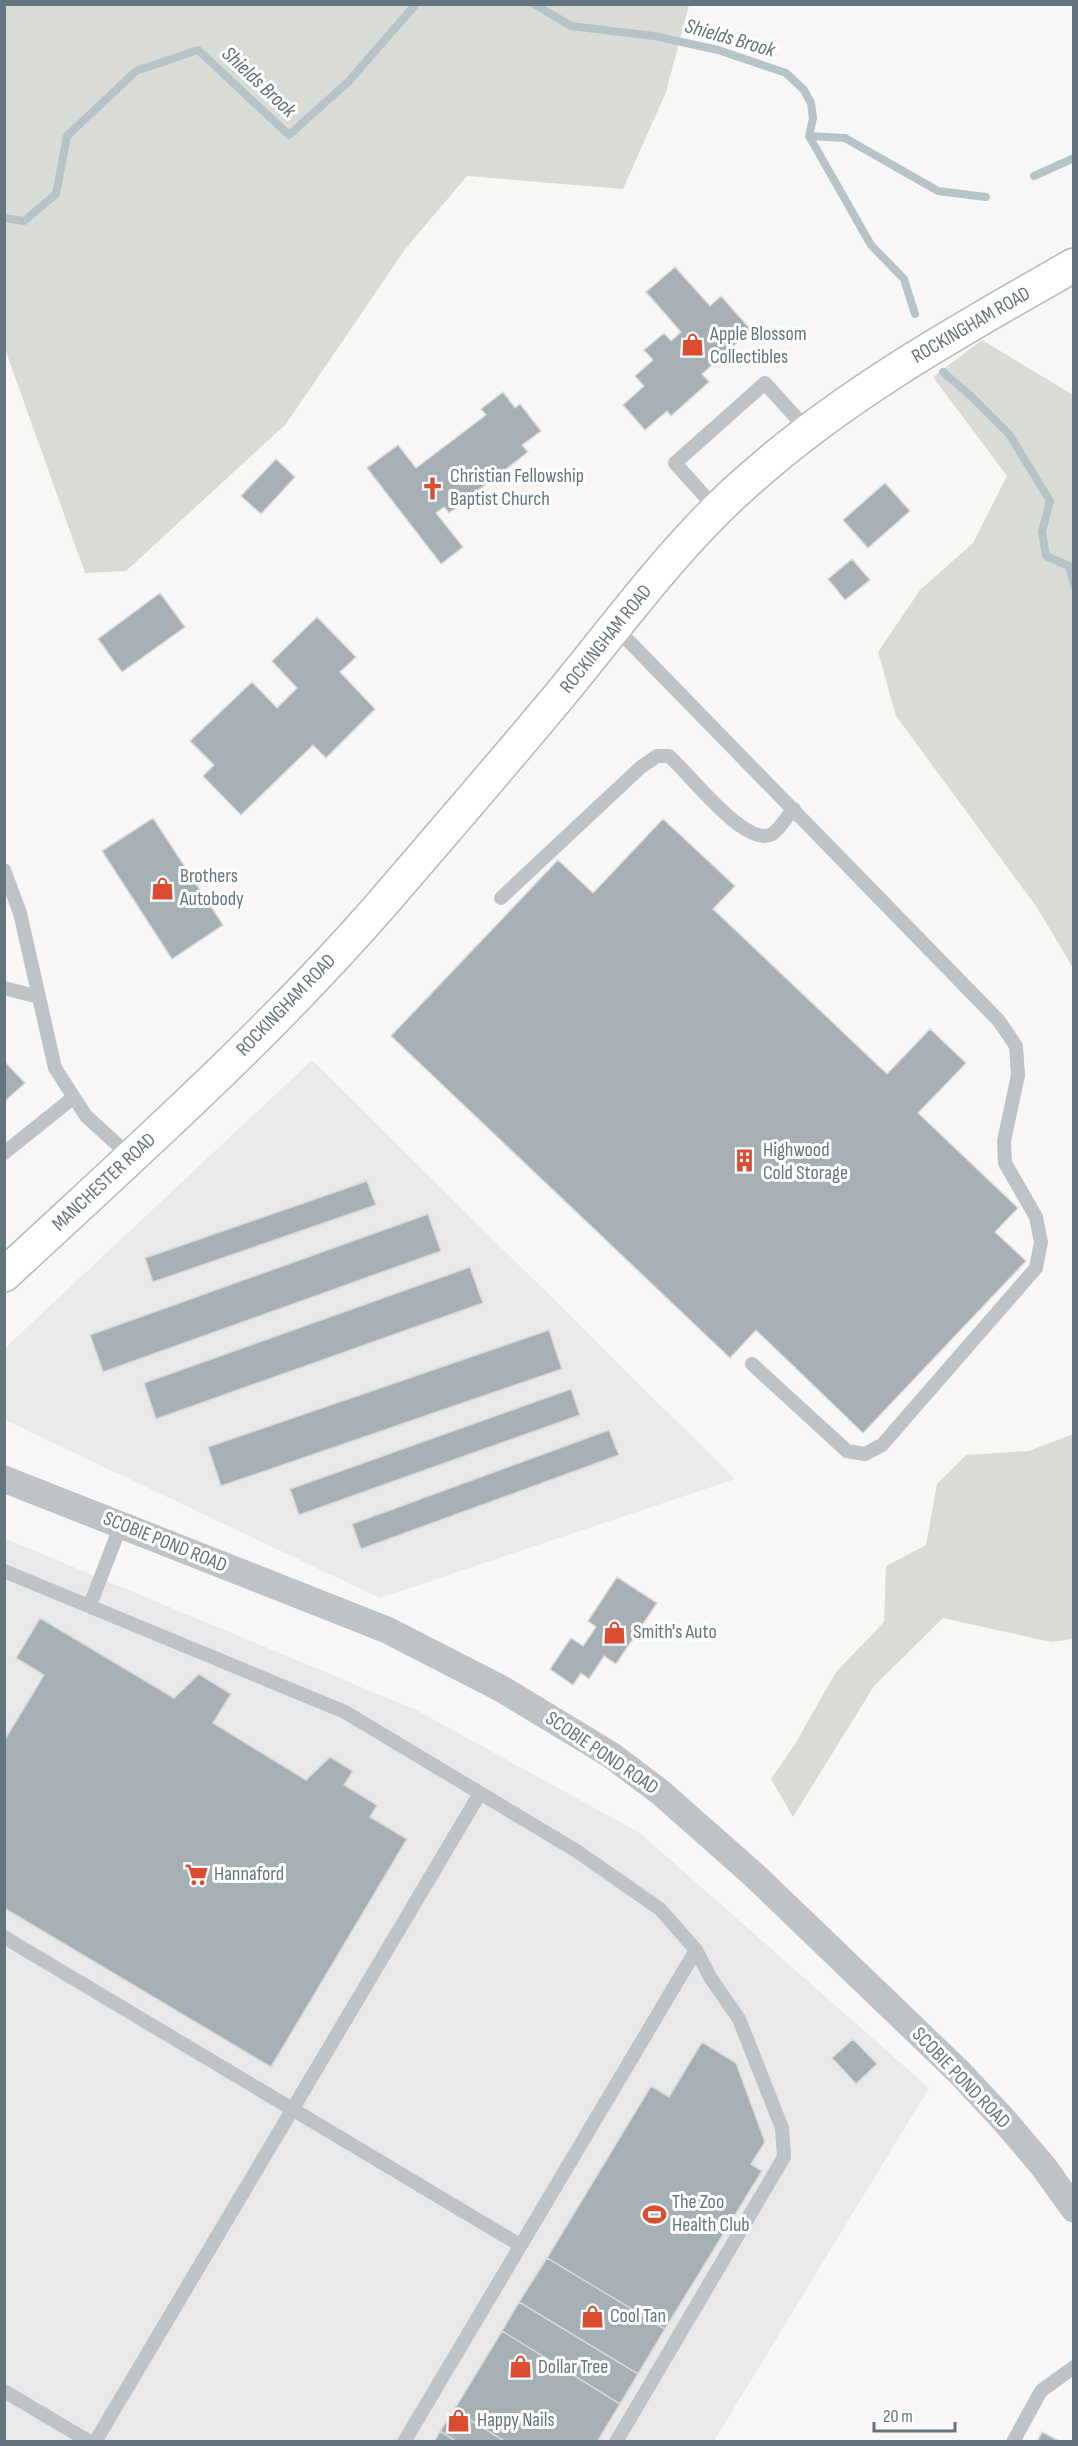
<svg xmlns="http://www.w3.org/2000/svg" width="1078" height="2446" font-family="'Sofia Sans Condensed',sans-serif">
<style>
.built{fill:#e8e9e8}
.green{fill:#d8dcd4}
.lines{fill:none;stroke-linecap:round;stroke-linejoin:round}
.stream{stroke:#b7c4c7;stroke-width:8}
.building{fill:#a6afb4;stroke:#d9d9d7;stroke-width:1.5}
.primary-casing{stroke:#b2b8bb;stroke-width:36}
.service{stroke:#bec3c7;stroke-width:14}
.minor{stroke:#bec3c7;stroke-width:27}
.primary{stroke:#fff;stroke-width:33}
.labels{text-anchor:middle;dominant-baseline:central;stroke-width:6;stroke-linejoin:round;paint-order:stroke}
.street-label{font-size:20px;fill:#64757f;stroke:#fff}
.poi-label{font-size:20px;fill:#64757f;stroke:#fff;text-anchor:start}
.water-label{font-size:21px;font-style:italic;fill:#5f7479;stroke:#fff}
</style>
<rect width="100%" height="100%" fill="#f8f7f5"/>
<path class="built" d="M 312,1060 L 735,1479 L 380,1598 L 5,1420 L 5,1348 Z
M 4,1538 L 416,1710 L 640,1833 L 929,2088 L 714,2441 L 5,2441 Z"/>
<path class="green" d="M 4,5 L 5,4 L 689,5 L 666,92 L 623,189 L 467,176 L 406,248 L 286,424 L 126,571 L 85,573 L 5,349 Z
M 982,340 L 1073,395 L 1073,968 L 1038,909 L 896,716 L 878,652 L 920,590 L 973,543 L 1007,476 L 933,377 Z
M 1073,1434 L 1073,1639 L 1051,1642 L 943,1618 L 874,1686 L 793,1817 L 771,1779 L 795,1744 L 836,1672 L 884,1622 L 886,1566 L 926,1545 L 937,1484 L 966,1455 L 1029,1451 Z"/>
<g class="lines">
<path class="stream" d="M 534,4 L 571,26 L 654,36 L 718,50 L 786,73 L 804,90 L 811,103 L 813,118 L 809,136 L 871,245 L 904,279 L 915,314
M 809,136 L 845,138 L 938,191 L 986,197
M 1034,176 L 1074,158
M 4,218 L 24,221 L 56,194 L 67,136 L 136,71 L 198,50 L 289,135 L 349,81 L 416,4
M 943,372 L 973,398 L 1009,434 L 1050,501 L 1042,532 L 1046,556 L 1069,566 L 1074,585"/>
</g>
<path class="building" d="M 675,267 L 710,306 L 721,296 L 751,330 L 702,374 L 709,382 L 671,416 L 667,411 L 645,430 L 623,405 L 644,386 L 635,376 L 653,360 L 644,350 L 664,333 L 671,341 L 681,332 L 646,292 Z
M 503,392 L 515,408 L 520,404 L 541,431 L 522,445 L 528,452 L 449,513 L 444,507 L 436,513 L 463,547 L 441,564 L 367,468 L 398,445 L 416,468 L 486,415 L 481,409 Z
M 276,459 L 295,477 L 261,514 L 241,496 Z
M 885,483 L 910,511 L 868,548 L 843,520 Z
M 852,559 L 870,580 L 845,600 L 828,579 Z
M 160,593 L 185,627 L 122,672 L 98,639 Z
M 317,617 L 356,657 L 340,672 L 375,709 L 326,758 L 313,745 L 241,815 L 203,776 L 214,765 L 190,741 L 252,682 L 277,708 L 297,688 L 272,661 Z
M 153,818 L 223,925 L 172,959 L 102,851 Z
M 663,819 L 735,886 L 713,909 L 887,1074 L 930,1029 L 966,1063 L 918,1113 L 1018,1208 L 995,1232 L 1026,1261 L 863,1433 L 756,1330 L 730,1358 L 391,1036 L 558,860 L 593,893 Z
M 4,1061 L 25,1083 L 4,1102 Z
M 367,1181 L 376,1205 L 153,1282 L 145,1258 Z
M 428,1214 L 441,1251 L 103,1372 L 90,1335 Z
M 470,1267 L 483,1303 L 156,1419 L 144,1383 Z
M 549,1330 L 562,1369 L 221,1486 L 208,1447 Z
M 571,1389 L 580,1415 L 299,1515 L 290,1489 Z
M 609,1430 L 619,1455 L 361,1549 L 352,1524 Z
M 617,1577 L 657,1603 L 616,1664 L 604,1656 L 589,1679 L 581,1673 L 573,1685 L 550,1669 L 571,1638 L 583,1646 L 596,1627 L 588,1621 Z
M 40,1618 L 174,1698 L 199,1674 L 231,1694 L 213,1723 L 306,1780 L 330,1757 L 353,1771 L 344,1785 L 377,1805 L 370,1817 L 407,1839 L 271,2067 L 4,1908 L 4,1741 L 44,1675 L 16,1658 Z
M 853,2039 L 877,2064 L 856,2084 L 832,2058 Z
M 702,2042 L 736,2063 L 765,2142 L 751,2164 L 762,2171 L 665,2329 L 547,2258 L 651,2086 L 669,2097 Z
M 547,2258 L 665,2329 L 638,2374 L 519,2302 Z
M 519,2302 L 638,2374 L 620,2404 L 502,2331 Z
M 502,2331 L 620,2404 L 597,2442 L 506,2442 L 454,2410 Z
M 454,2410 L 506,2442 L 457,2442 L 440,2431 Z
M 440,2431 L 457,2442 L 434,2442 Z
M 1042,2432 L 1061,2442 L 1037,2442 Z"/>
<g class="lines">
<defs>
<path id="primary" d="M 4,1275 C 133,1155 265,1038 381,905 C 441,835 501,766 560,695 C 621,621 678,541 751,478 C 848,392 962,329 1074,265"/>
</defs>
<use href="#primary" class="primary-casing"/>
<path class="service" d="M 717,510 L 675,463 L 765,383 L 809,432
M 615,627 L 999,1021 L 1016,1046 L 1018,1075 L 1004,1141 L 1005,1163 L 1036,1217 L 1041,1242 L 1036,1268 L 882,1445 L 865,1454 L 847,1451 L 752,1364
M 4,870 L 20,913 L 55,1068 L 86,1116 L 131,1157
M 501,898 L 641,767 L 657,756 L 669,756 C 689,773 746,849 772,834 C 780,829 787,816 794,809
M 4,988 L 39,997
M 4,1153 L 74,1097
M 4,1571 L 345,1712 L 575,1850 L 660,1909 L 696,1950 L 710,1977 L 739,2019 L 782,2128 L 784,2157 L 616,2442
M 90,1605 L 121,1525
M 4,1937 L 520,2245
M 4,2391 L 90,2442
M 95,2442 L 479,1795
M 404,2442 L 696,1950
M 1013,2442 L 1041,2391 L 1074,2367"/>
<path class="minor" d="M 4,1479 L 387,1630 L 502,1689 L 611,1755 L 660,1792 L 754,1875 L 959,2072 L 1002,2118 L 1043,2166 L 1074,2209"/>
<use href="#primary" class="primary"/>
</g>
<defs>
<symbol id="shop-bare" viewBox="-9 -9 18 18"><path d="M-5-2.5h2.3a2.7 3.5 0 0 1 5.4 0H5L5.5 6h-11ZM-1.5-2.5h3a1.5 2.3 0 0 0-3 0Z" fill="#dc4c31" stroke="#fff" stroke-width="2.5" paint-order="stroke"/></symbol>
<symbol id="church-bare" viewBox="-9 -9 18 18"><path d="M-1.2-6h2.4v3.5h3.3v2.4h-3.3V6h-2.4V-.1h-3.3v-2.4h3.3Z" fill="#dc4c31" stroke="#fff" stroke-width="2.5" paint-order="stroke"/></symbol>
<symbol id="building-bare" viewBox="-9 -9 18 18"><path d="M-4-6H4V6H1V3H-1V6H-4ZM-2.5-4.3h1.7v1.8h-1.7ZM.8-4.3h1.7v1.8H.8ZM-2.5-1h1.7V.8h-1.7ZM.8-1h1.7V.8H.8Z" fill="#dc4c31" stroke="#fff" stroke-width="2.5" paint-order="stroke"/></symbol>
<symbol id="supermarket-bare" viewBox="-9 -9 18 18"><path d="M-6-5.5h2.5l.6 2H6L4.5 2H-2.5L-4.4-4H-6ZM-1.5 3.2a1.3 1.3 0 1 0 .1 0ZM3 3.2a1.3 1.3 0 1 0 .1 0Z" fill="#dc4c31" stroke="#fff" stroke-width="2.5" paint-order="stroke"/></symbol>
<symbol id="stadium-bare" viewBox="-9 -9 18 18"><path d="M0-5a6.5 5 0 1 0 0 10a6.5 5 0 1 0 0-10ZM-3.5-1.8h7v3.6h-7Z" fill="#dc4c31" stroke="#fff" stroke-width="2.5" paint-order="stroke"/></symbol>
</defs>
<g fill-rule="evenodd">
<use href="#shop-bare" x="676" y="328" width="33" height="33"/>
<use href="#church-bare" x="416" y="472" width="33" height="33"/>
<use href="#shop-bare" x="146" y="872" width="33" height="33"/>
<use href="#building-bare" x="728" y="1144" width="33" height="33"/>
<use href="#shop-bare" x="598" y="1616" width="33" height="33"/>
<use href="#supermarket-bare" x="180" y="1858" width="33" height="33"/>
<use href="#stadium-bare" x="638" y="2198" width="33" height="33"/>
<use href="#shop-bare" x="576" y="2300" width="33" height="33"/>
<use href="#shop-bare" x="504" y="2350" width="33" height="33"/>
<use href="#shop-bare" x="442" y="2404" width="33" height="33"/>
</g>
<g class="labels">
<g class="street-label">
<text transform="translate(971 325) rotate(-30)">ROCKINGHAM ROAD</text>
<text transform="translate(606 639) rotate(-51)">ROCKINGHAM ROAD</text>
<text transform="translate(286 1005) rotate(-46)">ROCKINGHAM ROAD</text>
<text transform="translate(104 1182) rotate(-43)">MANCHESTER ROAD</text>
<text transform="translate(165 1542) rotate(22)">SCOBIE POND ROAD</text>
<text transform="translate(602 1753) rotate(34)">SCOBIE POND ROAD</text>
<text transform="translate(961 2078) rotate(46)">SCOBIE POND ROAD</text>
</g>
<g class="poi-label">
<text x="710" y="334">Apple Blossom<tspan x="710" dy="23">Collectibles</tspan></text>
<text x="450" y="476">Christian Fellowship<tspan x="450" dy="23">Baptist Church</tspan></text>
<text x="180" y="876">Brothers<tspan x="180" dy="23">Autobody</tspan></text>
<text x="763" y="1150">Highwood<tspan x="763" dy="23">Cold Storage</tspan></text>
<text x="633" y="1632">Smith's Auto</text>
<text x="214" y="1874">Hannaford</text>
<text x="672" y="2202">The Zoo<tspan x="672" dy="23">Health Club</tspan></text>
<text x="610" y="2316">Cool Tan</text>
<text x="538" y="2367">Dollar Tree</text>
<text x="477" y="2420">Happy Nails</text>
</g>
<g class="water-label">
<text transform="translate(730 38) rotate(16)">Shields Brook</text>
<text transform="translate(259 82) rotate(43)">Shields Brook</text>
</g>
</g>
<rect width="1078" height="2446" fill="none" stroke="#64757f" stroke-width="12"/>
<path d="M874 2422v9h81v-9" fill="none" stroke="#64757f" stroke-width="3"/>
<text x="883" y="2422" font-size="18" fill="#64757f" stroke="#ffffff" stroke-width="4.5" paint-order="stroke">20 m</text>
</svg>
